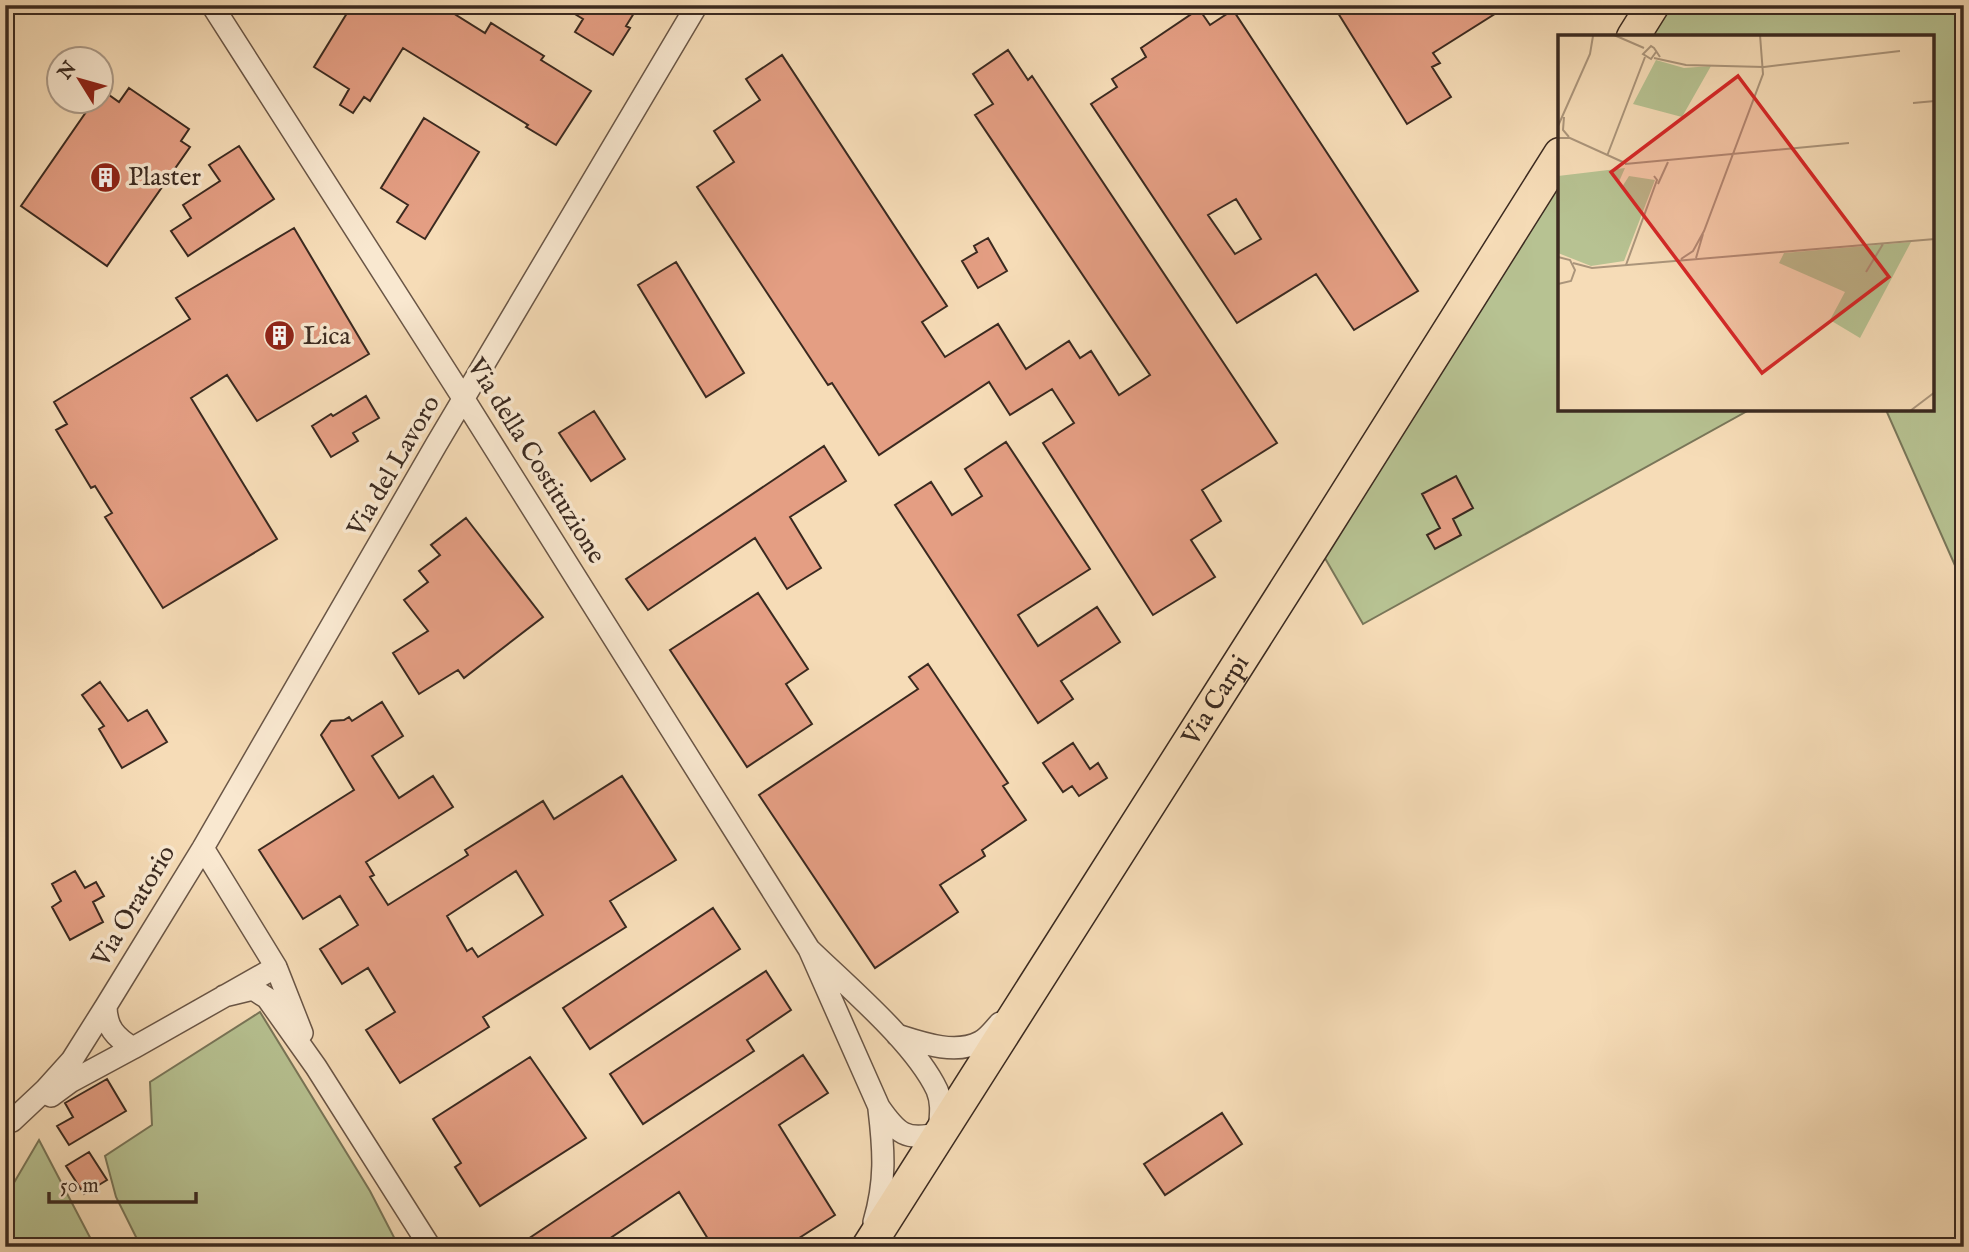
<svg xmlns="http://www.w3.org/2000/svg" width="1969" height="1252" font-family="'IM FELL English',serif">
<style>
.green{fill:#b7c292;stroke:#797659;stroke-width:2}
.building{fill:#e49e83;stroke:#3b2a20;stroke-width:2;fill-rule:evenodd}
.lines{fill:none;stroke-linecap:round;stroke-linejoin:round}
.minor-casing{stroke:#6a5646;stroke-width:24}
.primary-casing{stroke:#3b2a20;stroke-width:35}
.minor{stroke:#f9e8d0;stroke-width:21}
.primary{stroke:#f6dcb7;stroke-width:32}
.labels{text-anchor:middle;dominant-baseline:central;stroke-width:7;stroke-linejoin:round;paint-order:stroke}
.poi-label{font-size:26px;fill:#3b2a20;stroke:#f9e8d0;text-anchor:start}
.street-label{font-size:26px;fill:#3b2a20;stroke:#f9e8d0}
.inset-road{fill:none;stroke:#ab957b;stroke-width:2}
.view{fill:#d62828;fill-opacity:0.15;stroke:#d62828;stroke-width:3.5}
.inset-edge{fill:none;stroke:#3b2a20;stroke-width:3.5}
</style>
<rect width="100%" height="100%" fill="#f6dcb7"/>
<filter id="stains"><feTurbulence type="fractalNoise" baseFrequency=".00286" numOctaves="4"/><feColorMatrix values="0 0 0 0 .2 0 0 0 0 .09 0 0 0 0 .02 0 0 0 .5 -.17"/></filter>
<radialGradient id="worn" r=".72"><stop offset=".6" stop-color="#630" stop-opacity="0"/><stop offset="1" stop-color="#630" stop-opacity=".3"/></radialGradient>
<path class="green" d="M 1662,5 L 1964,5 L 1964,578 L 1961,579 L 1886,410 L 1932,410 L 1932,37 L 1642,37 Z
M 1559,170 L 1560,410 L 1749,410 L 1363,624 L 1322,553 Z
M 260,1012 L 370,1191 L 399,1247 L 141,1247 L 116,1197 L 105,1156 L 152,1125 L 150,1082 Z
M 39,1140 L 95,1247 L 5,1247 L 5,1198 Z"/>
<path class="building" d="M 352,5 L 440,5 L 485,33 L 491,23 L 544,56 L 541,60 L 591,91 L 556,145 L 526,127 L 528,125 L 403,48 L 370,101 L 364,97 L 353,113 L 340,105 L 349,89 L 314,67 Z
M 560,5 L 639,5 L 626,26 L 630,28 L 613,55 L 575,32 L 583,19 Z
M 1333,5 L 1509,5 L 1433,53 L 1440,63 L 1432,67 L 1451,97 L 1407,124 Z
M 1199,9 L 1210,25 L 1233,10 L 1418,291 L 1354,330 L 1316,274 L 1237,323 L 1091,104 L 1117,87 L 1112,79 L 1146,57 L 1141,48 ZM 1236,199 L 1261,239 L 1235,254 L 1208,215 Z
M 1008,50 L 1028,80 L 1032,76 L 1277,443 L 1202,490 L 1221,521 L 1191,540 L 1215,577 L 1153,615 L 1043,443 L 1074,423 L 1052,389 L 1010,415 L 989,382 L 879,455 L 832,383 L 828,385 L 697,187 L 734,162 L 714,131 L 760,100 L 746,79 L 782,55 L 947,306 L 922,322 L 945,357 L 998,324 L 1026,369 L 1069,341 L 1080,358 L 1091,351 L 1119,395 L 1150,375 L 975,115 L 993,104 L 973,74 Z
M 129,88 L 189,129 L 181,141 L 190,147 L 107,266 L 21,206 L 93,102 L 102,102 L 102,90 L 119,102 Z
M 424,118 L 479,152 L 425,239 L 397,222 L 408,205 L 381,188 Z
M 239,146 L 274,199 L 188,256 L 171,231 L 191,218 L 183,205 L 220,181 L 209,165 Z
M 294,228 L 369,354 L 257,421 L 227,375 L 191,398 L 277,539 L 163,608 L 105,517 L 112,513 L 95,486 L 91,488 L 56,430 L 67,424 L 54,402 L 190,319 L 176,298 Z
M 988,238 L 1007,271 L 978,288 L 962,261 L 977,252 L 974,246 Z
M 676,262 L 744,373 L 706,397 L 638,285 Z
M 366,396 L 379,418 L 353,433 L 358,441 L 331,457 L 312,426 L 331,414 L 333,416 Z
M 594,411 L 625,459 L 591,481 L 559,433 Z
M 1006,442 L 1090,569 L 1018,615 L 1038,646 L 1097,607 L 1120,642 L 1061,681 L 1073,699 L 1038,723 L 895,505 L 931,482 L 952,515 L 982,496 L 965,469 Z
M 824,446 L 846,481 L 790,517 L 821,568 L 787,589 L 755,538 L 648,610 L 626,579 Z
M 1456,476 L 1473,508 L 1453,519 L 1461,535 L 1435,549 L 1427,535 L 1440,528 L 1422,494 Z
M 466,518 L 543,617 L 464,678 L 458,670 L 419,694 L 393,653 L 428,631 L 404,600 L 428,582 L 419,571 L 440,555 L 431,545 Z
M 758,593 L 808,669 L 786,684 L 812,724 L 747,767 L 670,650 Z
M 928,664 L 1008,783 L 1003,786 L 1026,820 L 982,850 L 985,856 L 940,885 L 958,912 L 875,968 L 759,795 L 918,689 L 909,677 Z
M 100,682 L 128,721 L 147,710 L 167,742 L 122,768 L 99,729 L 104,726 L 82,695 Z
M 382,702 L 403,736 L 372,756 L 399,798 L 433,776 L 453,807 L 366,862 L 374,875 L 370,877 L 388,905 L 468,855 L 465,850 L 543,801 L 554,819 L 622,776 L 676,860 L 610,901 L 626,927 L 483,1017 L 489,1027 L 400,1083 L 366,1030 L 395,1012 L 368,968 L 342,984 L 320,949 L 358,925 L 340,896 L 303,919 L 259,850 L 354,790 L 321,735 L 331,721 L 344,720 L 349,717 L 352,721 ZM 516,871 L 543,915 L 478,957 L 472,948 L 467,951 L 447,916 Z
M 1073,743 L 1090,769 L 1098,763 L 1107,778 L 1079,796 L 1072,786 L 1063,792 L 1043,763 Z
M 75,871 L 85,888 L 96,882 L 104,896 L 93,902 L 103,922 L 70,940 L 52,907 L 61,901 L 52,884 Z
M 713,908 L 740,949 L 590,1049 L 563,1008 Z
M 766,971 L 791,1010 L 747,1040 L 754,1051 L 643,1124 L 610,1074 Z
M 803,1055 L 828,1093 L 779,1125 L 835,1215 L 785,1247 L 713,1247 L 679,1192 L 597,1247 L 516,1247 Z
M 530,1057 L 586,1138 L 480,1206 L 455,1167 L 461,1163 L 433,1119 Z
M 107,1079 L 126,1111 L 69,1145 L 57,1126 L 73,1117 L 65,1103 Z
M 1222,1113 L 1242,1144 L 1165,1195 L 1144,1164 Z
M 89,1152 L 107,1180 L 84,1194 L 66,1166 Z"/>
<g class="lines">
<defs>
<path id="minor" d="M 212,5 L 465,401 L 809,949 L 879,1107 C 897,1133 906,1142 939,1133 C 940,1118 943,1104 937,1090 C 915,1043 847,986 809,949
M 203,848 L 276,967 L 302,1033
M 224,996 L 253,989 L 267,998 L 316,1067 L 430,1247
M 106,1006 C 106,1027 115,1037 133,1048 L 276,967
M 897,1035 C 922,1043 955,1055 980,1042 C 988,1038 994,1029 1000,1023
M 51,1096 L 70,1082 L 133,1048
M 12,1121 L 45,1090 L 72,1060 L 106,1006 L 203,848 L 436,445 L 697,5
M 874,1222 C 886,1181 884,1151 879,1109"/>
<g id="primary">
<path d="M 1633,37 L 1653,5"/>
<path id="s1" d="M 868,1247 L 1319,537 L 1560,154"/>
</g>
</defs>
<use href="#minor" class="minor-casing"/>
<use href="#primary" class="primary-casing"/>
<use href="#minor" class="minor"/>
<use href="#primary" class="primary"/>
</g>
<defs>
<symbol id="building-disc" viewBox="-11 -11 22 22"><circle r="9.5" fill="#8f2418" stroke="#f9e8d0"/><path d="M-4-6H4V6H1V3H-1V6H-4ZM-2.5-4.3h1.7v1.8h-1.7ZM.8-4.3h1.7v1.8H.8ZM-2.5-1h1.7V.8h-1.7ZM.8-1h1.7V.8H.8Z" fill="#fff"/></symbol>
</defs>
<g fill-rule="evenodd">
<use href="#building-disc" x="88" y="160" width="35" height="35"/>
<use href="#building-disc" x="262" y="318" width="35" height="35"/>
</g>
<g class="labels">
<g class="poi-label">
<text x="128" y="177">Plaster</text>
<text x="303" y="336">Lica</text>
</g>
<g class="street-label">
<text transform="translate(536 461) rotate(58)">Via della Costituzione</text>
<text transform="translate(394 466) rotate(-60)">Via del Lavoro</text>
<text stroke="none"><textPath href="#s1" startOffset="648">Via Carpi</textPath></text>
<text transform="translate(134 906) rotate(-59)">Via Oratorio</text>
</g>
</g>
<g transform="translate(1558 35)">
<rect width="376" height="376" fill="#f6dcb7"/>
<path d="M 98,25 L 126,33 L 153,31 L 124,82 L 75,69 ZM 67,133 L 60,149 L 64,152 L 71,141 L 97,145 L 66,226 L 33,231 L 0,218 L 0,141 ZM 353,207 L 302,303 L 272,285 L 287,257 L 221,228 L 226,218 Z" fill="#b7c292"/>
<path class="inset-road" d="M 56,0 L 86,13M 98,17 L 93,24 L 85,19 L 93,11 L 96,13 L 102,22M 96,23 L 128,30 L 206,32 L 342,16M 355,68 L 377,66M 6,82 L 5,95 L 11,102M 0,91 L 32,19 L 35,1M 0,103 L 12,103 L 67,128M 49,121 L 87,22M 67,129 L 291,108M 100,149 L 110,127M 0,222 L 12,225 L 17,235 L 13,246 L 0,249M 138,223 L 145,199M 123,224 L 135,216 L 146,196 L 205,39 L 202,0M 15,228 L 34,233 L 377,204M 68,230 L 99,145 L 96,141M 308,237 L 325,209M 352,376 L 377,357"/>
<path class="view" d="M 180,41 L 331,242 L 204,338 L 53,137 Z"/>
<rect width="376" height="376" class="inset-edge"/>
</g>
<rect width="1969" height="1252" fill="none" stroke="#f6dcb7" stroke-width="28"/>
<rect x="7" y="7" width="1955" height="1238" fill="none" stroke="#3b2a20" stroke-width="3.5"/>
<rect x="14" y="14" width="1941" height="1224" fill="none" stroke="#3b2a20" stroke-width="2"/>
<g transform="translate(80 80) rotate(307)"><circle r="33" fill="#f9e8d0" stroke="#ad9c8a" stroke-width="2"/>
<path d="M0-5L12 26L0 18L-12 26Z" fill="#8f2418"/>
<text y="-10" font-size="19" font-weight="bold" text-anchor="middle" fill="#3b2a20">N</text>
</g>
<path d="M49 1192v10h147v-10" fill="none" stroke="#3b2a20" stroke-width="3.5"/>
<text x="60" y="1192" font-size="21" fill="#3b2a20" stroke="#f9e8d0" stroke-width="5" paint-order="stroke">50 m</text>
<rect width="100%" height="100%" filter="url(#stains)"/>
<rect width="100%" height="100%" fill="url(#worn)"/>
</svg>
